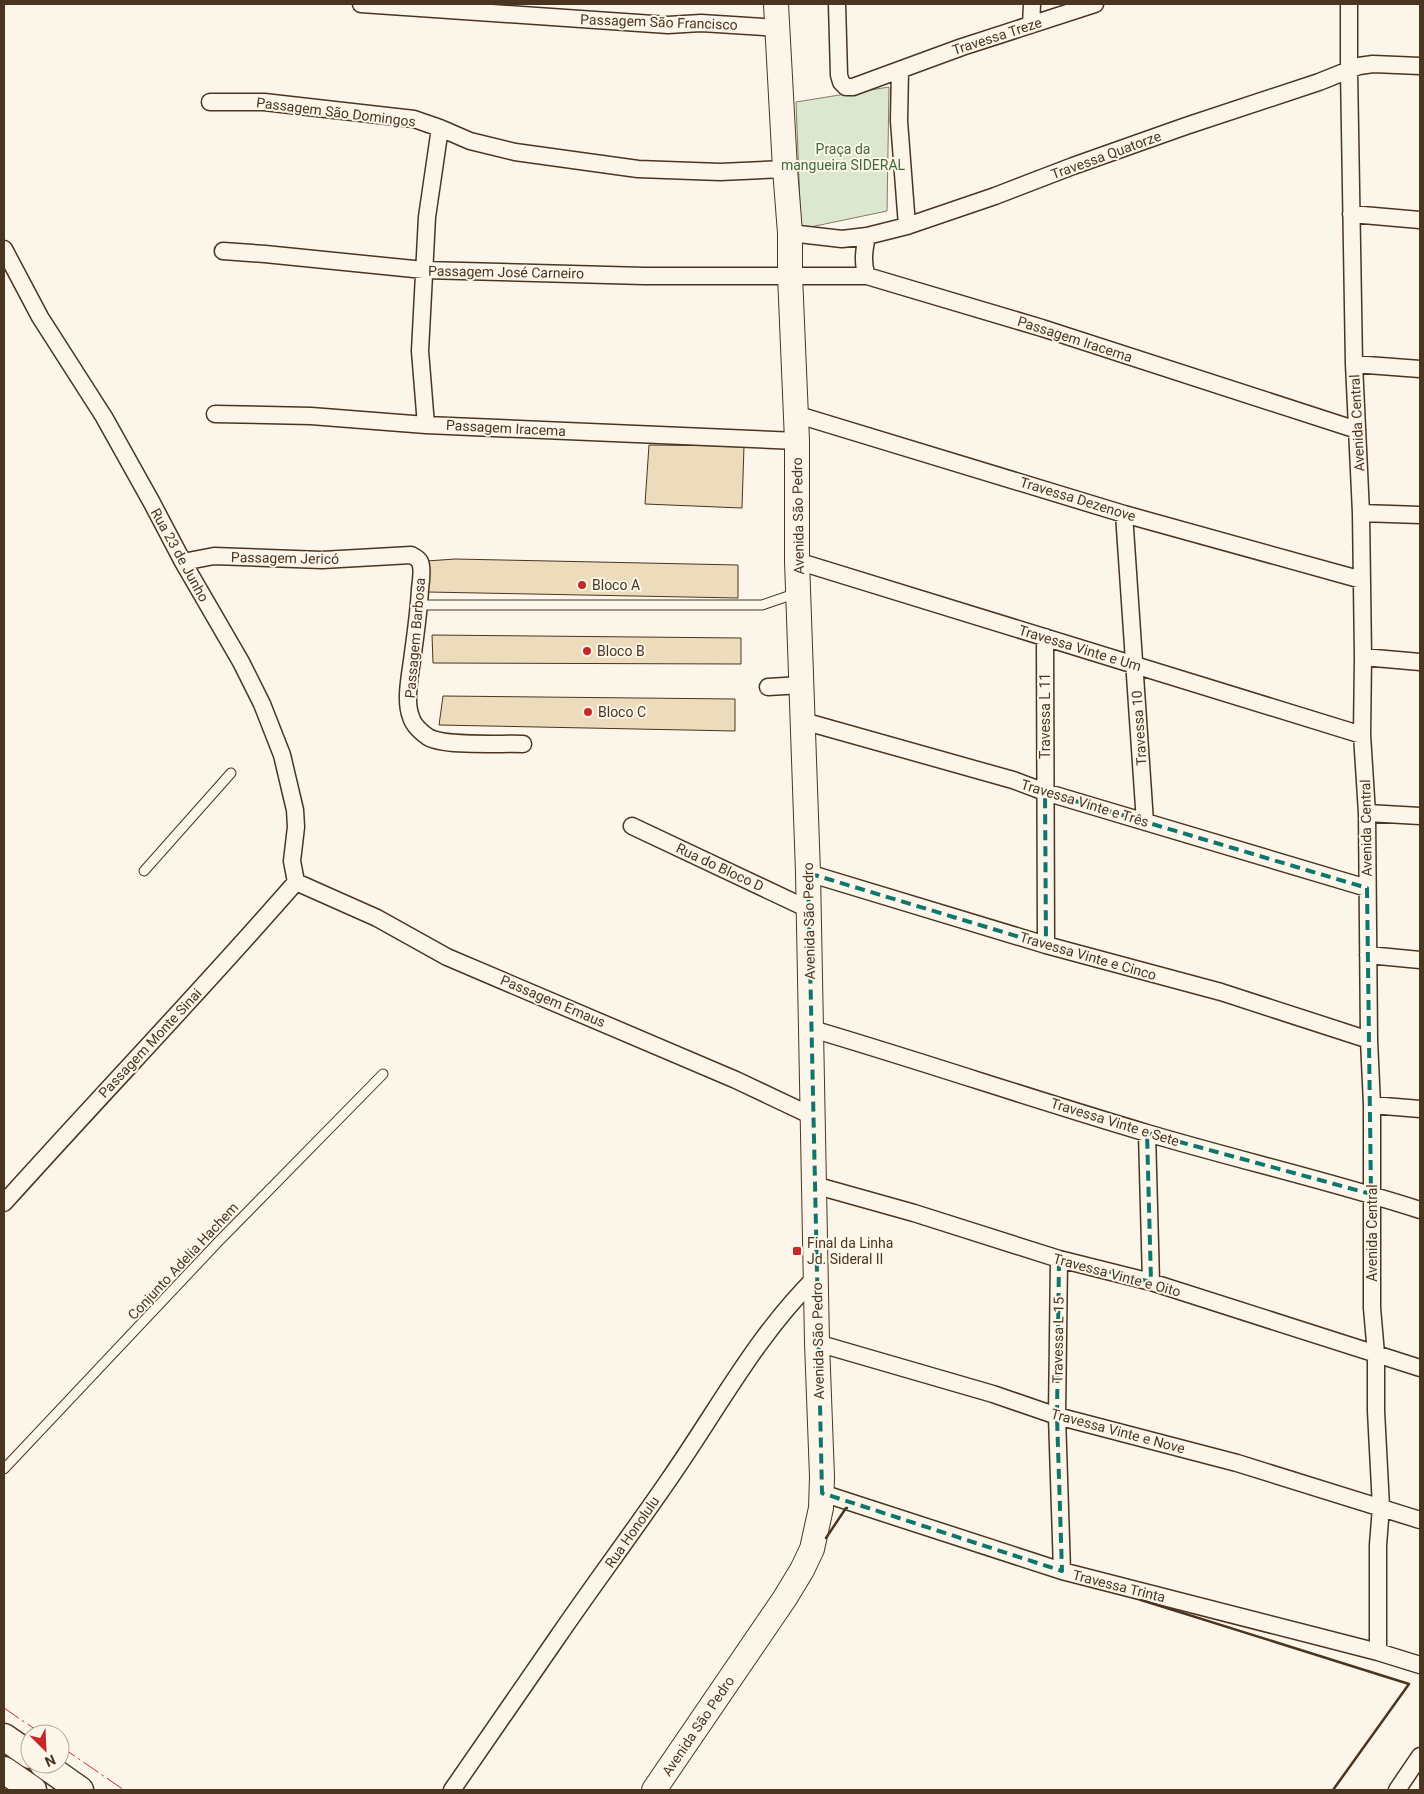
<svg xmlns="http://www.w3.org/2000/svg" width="1424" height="1794" font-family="Roboto,sans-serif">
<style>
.green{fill:#dce7d0;stroke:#887966}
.building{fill:#ecdcbc;stroke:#4a3520}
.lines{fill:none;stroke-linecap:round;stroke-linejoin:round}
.lane-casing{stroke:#4a3520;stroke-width:11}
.street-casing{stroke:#4a3520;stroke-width:19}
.secondary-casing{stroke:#4a3520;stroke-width:26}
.primary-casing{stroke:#4a3520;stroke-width:29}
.lane{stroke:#fbf6e9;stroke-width:9}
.street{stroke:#fbf6e9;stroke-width:16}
.secondary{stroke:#fbf6e9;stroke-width:24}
.primary{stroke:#fbf6e9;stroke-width:26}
.wall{stroke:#4a3520;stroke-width:2.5}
.power{stroke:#c62828;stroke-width:1;stroke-dasharray:18 4 2.5 4;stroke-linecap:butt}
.marked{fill:none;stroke:#0f766e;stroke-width:4;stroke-dasharray:10 6;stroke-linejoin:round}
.poi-dot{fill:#c62828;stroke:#fbf6e9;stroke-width:2}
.labels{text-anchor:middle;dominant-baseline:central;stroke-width:4;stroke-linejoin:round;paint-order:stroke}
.street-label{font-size:14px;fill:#4a3520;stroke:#fbf6e9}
.park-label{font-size:14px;fill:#436837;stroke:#fbf6e9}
.poi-label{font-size:14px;fill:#4a3520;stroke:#fbf6e9;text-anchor:start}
</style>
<rect width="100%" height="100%" fill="#fbf6e9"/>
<path class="green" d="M 889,87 L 887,211 L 801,229 L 796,102 Z"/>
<path class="building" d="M 649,445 L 744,446 L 742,508 L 645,504 Z
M 455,559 L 738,565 L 738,598 L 427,592 L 427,561 Z
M 432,635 L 741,638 L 741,664 L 433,663 Z
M 443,696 L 735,699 L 735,731 L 439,725 Z"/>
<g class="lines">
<defs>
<path id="lane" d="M 419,605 L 762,605 L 797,593
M 144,871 L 231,773
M 4,1469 L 219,1241 L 383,1074"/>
<path id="street" d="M 361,4 L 668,25 L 701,23 L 778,28
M 837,4 L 839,75 L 841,82 L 846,87 L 853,87 L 962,47 L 1095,4
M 1349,4 L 1349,70 L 1354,364 L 1361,513 L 1363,657 L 1362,735 L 1367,813 L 1369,1040 L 1372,1105 L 1372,1308 L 1376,1354 L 1376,1411 L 1381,1507 L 1378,1545 L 1378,1652
M 1031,25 L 1032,4
M 900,70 L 899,121 L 907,226
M 210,102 L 264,102 L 414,119 L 440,128 L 470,141 L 515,152 L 638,169 L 720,172 L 785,169
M 1351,214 L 1420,220
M 790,233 L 842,239 L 867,236 L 907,226 L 995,196 L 1073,166 L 1186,126 L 1319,82 L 1359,66 L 1373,64 L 1420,66
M 867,236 C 864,250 862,263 867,276
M 4,249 L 40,317 L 104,417 L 152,503 L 183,562 L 241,662 L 262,704 L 282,755 L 295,810 L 296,827 L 292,861 L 296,882
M 223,251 L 265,254 L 424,270 L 644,276 L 867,276 L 1042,328 L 1357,430
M 1354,364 L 1420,369
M 215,414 L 311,416 L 426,425 L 797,441
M 795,414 L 1124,514 L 1362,580
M 426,425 L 420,351 L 427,217 L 440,128
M 1361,513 L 1420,515
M 1124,514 L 1145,822
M 797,561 L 1362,735
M 183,562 L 214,556 L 322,560 L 411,555 C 415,557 418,558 420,562 C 423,569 421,581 420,589 C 419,610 416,631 413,653 C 411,671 404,700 411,717 C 413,725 422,733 428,737 C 445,747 502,743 523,744
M 1045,637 L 1046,945
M 1363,657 L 1420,662
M 768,687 L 802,685
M 803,721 L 1013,780 L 1045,792 L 1367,888
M 1367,813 L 1420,816
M 632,826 L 808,909
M 808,873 L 1046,945 L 1221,992 L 1369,1040
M 296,882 L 377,918 L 447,957 L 736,1080 L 812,1116
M 1368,955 L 1420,960
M 812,1029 C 924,1062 1035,1100 1147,1133 C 1238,1160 1330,1181 1420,1210
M 1372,1105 L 1420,1109
M 1147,1133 L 1151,1282
M 814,1185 L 914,1213 L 1059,1259 L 1151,1282 L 1420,1368
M 4,1203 C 101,1095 201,991 296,882
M 1059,1259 L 1057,1416 L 1062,1571
M 817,1343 L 993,1394 L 1057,1416 L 1237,1463 L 1420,1520
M 822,1493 L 1062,1571 L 1378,1652 L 1420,1665
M 452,1790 C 487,1740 522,1689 557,1638 C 594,1584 633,1532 670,1478 C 718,1409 756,1336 816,1277
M 1397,1790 L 1420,1756"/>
<path id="secondary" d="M 654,1790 L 785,1598 L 802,1570 L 812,1549 L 821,1508 L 822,1477 L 817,1343 L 808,873 L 797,561 L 797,441 L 790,275 L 790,233 L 785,169 L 776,4"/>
<path id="primary" d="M 4,1737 L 30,1755
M 43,1764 L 80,1790
M 4,1770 L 33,1790"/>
</defs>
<use href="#lane" class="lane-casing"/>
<use href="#street" class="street-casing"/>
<use href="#secondary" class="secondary-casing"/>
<use href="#primary" class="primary-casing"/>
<use href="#lane" class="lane"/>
<use href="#street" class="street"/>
<use href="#secondary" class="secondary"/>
<use href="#primary" class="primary"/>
<path class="wall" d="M 826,1538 L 846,1508 L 847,1508
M 1141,1600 L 1409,1684 L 1333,1790"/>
<path class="power" d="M 4,1708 L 42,1734
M 60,1746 L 124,1790"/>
</g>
<path class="marked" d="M 1045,792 L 1367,888 L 1371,1194 L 1147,1133 L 1151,1282 L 1059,1259 L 1057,1416 L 1062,1571 L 822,1493 L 808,873 L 1046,945 Z"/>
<g class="poi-dot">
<circle cx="582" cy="585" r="5"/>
<circle cx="587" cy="651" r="5"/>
<circle cx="588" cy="712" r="5"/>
<rect x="792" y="1246" width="10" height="10" rx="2.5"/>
</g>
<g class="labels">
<g class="street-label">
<text transform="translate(659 22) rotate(2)">Passagem São Francisco</text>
<text transform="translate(997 36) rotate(-18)">Travessa Treze</text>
<text transform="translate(336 112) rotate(7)">Passagem São Domingos</text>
<text transform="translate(1106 155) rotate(-20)">Travessa Quatorze</text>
<text transform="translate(506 272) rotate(1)">Passagem José Carneiro</text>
<text transform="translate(1075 339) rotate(18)">Passagem Iracema</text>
<text transform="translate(1357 423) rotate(-93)">Avenida Central</text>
<text transform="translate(506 428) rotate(3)">Passagem Iracema</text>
<text transform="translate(1078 499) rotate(17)">Travessa Dezenove</text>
<text transform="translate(798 516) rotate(-91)">Avenida São Pedro</text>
<text transform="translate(180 555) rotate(61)">Rua 23 de Junho</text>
<text transform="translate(285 558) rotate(1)">Passagem Jericó</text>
<text transform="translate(415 638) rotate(-85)">Passagem Barbosa</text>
<text transform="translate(1080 648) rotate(17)">Travessa Vinte e Um</text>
<text transform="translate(1045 716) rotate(-90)">Travessa L 11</text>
<text transform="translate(1139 728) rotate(-94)">Travessa 10</text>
<text transform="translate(1085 803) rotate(17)">Travessa Vinte e Três</text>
<text transform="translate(1366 828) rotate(-91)">Avenida Central</text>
<text transform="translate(720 867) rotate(25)">Rua do Bloco D</text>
<text transform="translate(809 921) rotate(-91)">Avenida São Pedro</text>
<text transform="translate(1088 956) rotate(16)">Travessa Vinte e Cinco</text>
<text transform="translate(553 1001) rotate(23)">Passagem Emaus</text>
<text transform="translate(150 1043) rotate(-47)">Passagem Monte Sinai</text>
<text transform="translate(1115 1122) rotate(17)">Travessa Vinte e Sete</text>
<text transform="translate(1372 1233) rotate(-90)">Avenida Central</text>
<text transform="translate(183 1261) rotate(-47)">Conjunto Adelia Hachem</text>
<text transform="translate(1117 1275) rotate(15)">Travessa Vinte e Oito</text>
<text transform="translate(1058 1340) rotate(-89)">Travessa L 15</text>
<text transform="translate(818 1341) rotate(-91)">Avenida São Pedro</text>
<text transform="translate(1118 1431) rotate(15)">Travessa Vinte e Nove</text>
<text transform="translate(632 1532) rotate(-55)">Rua Honolulu</text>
<text transform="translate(1119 1586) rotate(14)">Travessa Trinta</text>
<text transform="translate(698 1726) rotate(-56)">Avenida São Pedro</text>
</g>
<g class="park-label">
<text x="843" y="149">Praça da<tspan x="843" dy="16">mangueira SIDERAL</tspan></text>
</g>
<g class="poi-label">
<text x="592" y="585">Bloco A</text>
<text x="597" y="651">Bloco B</text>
<text x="598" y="712">Bloco C</text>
<text x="807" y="1243">Final da Linha<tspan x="807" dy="16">Jd. Sideral II</tspan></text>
</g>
</g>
<rect width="1424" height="1794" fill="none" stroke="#4a3520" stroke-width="10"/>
<g transform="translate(45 1749) rotate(156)"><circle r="24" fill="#fbf6e9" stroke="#b4a999"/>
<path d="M0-4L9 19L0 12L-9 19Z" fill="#c62828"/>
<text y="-8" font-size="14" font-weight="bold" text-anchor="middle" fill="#4a3520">N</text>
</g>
</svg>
